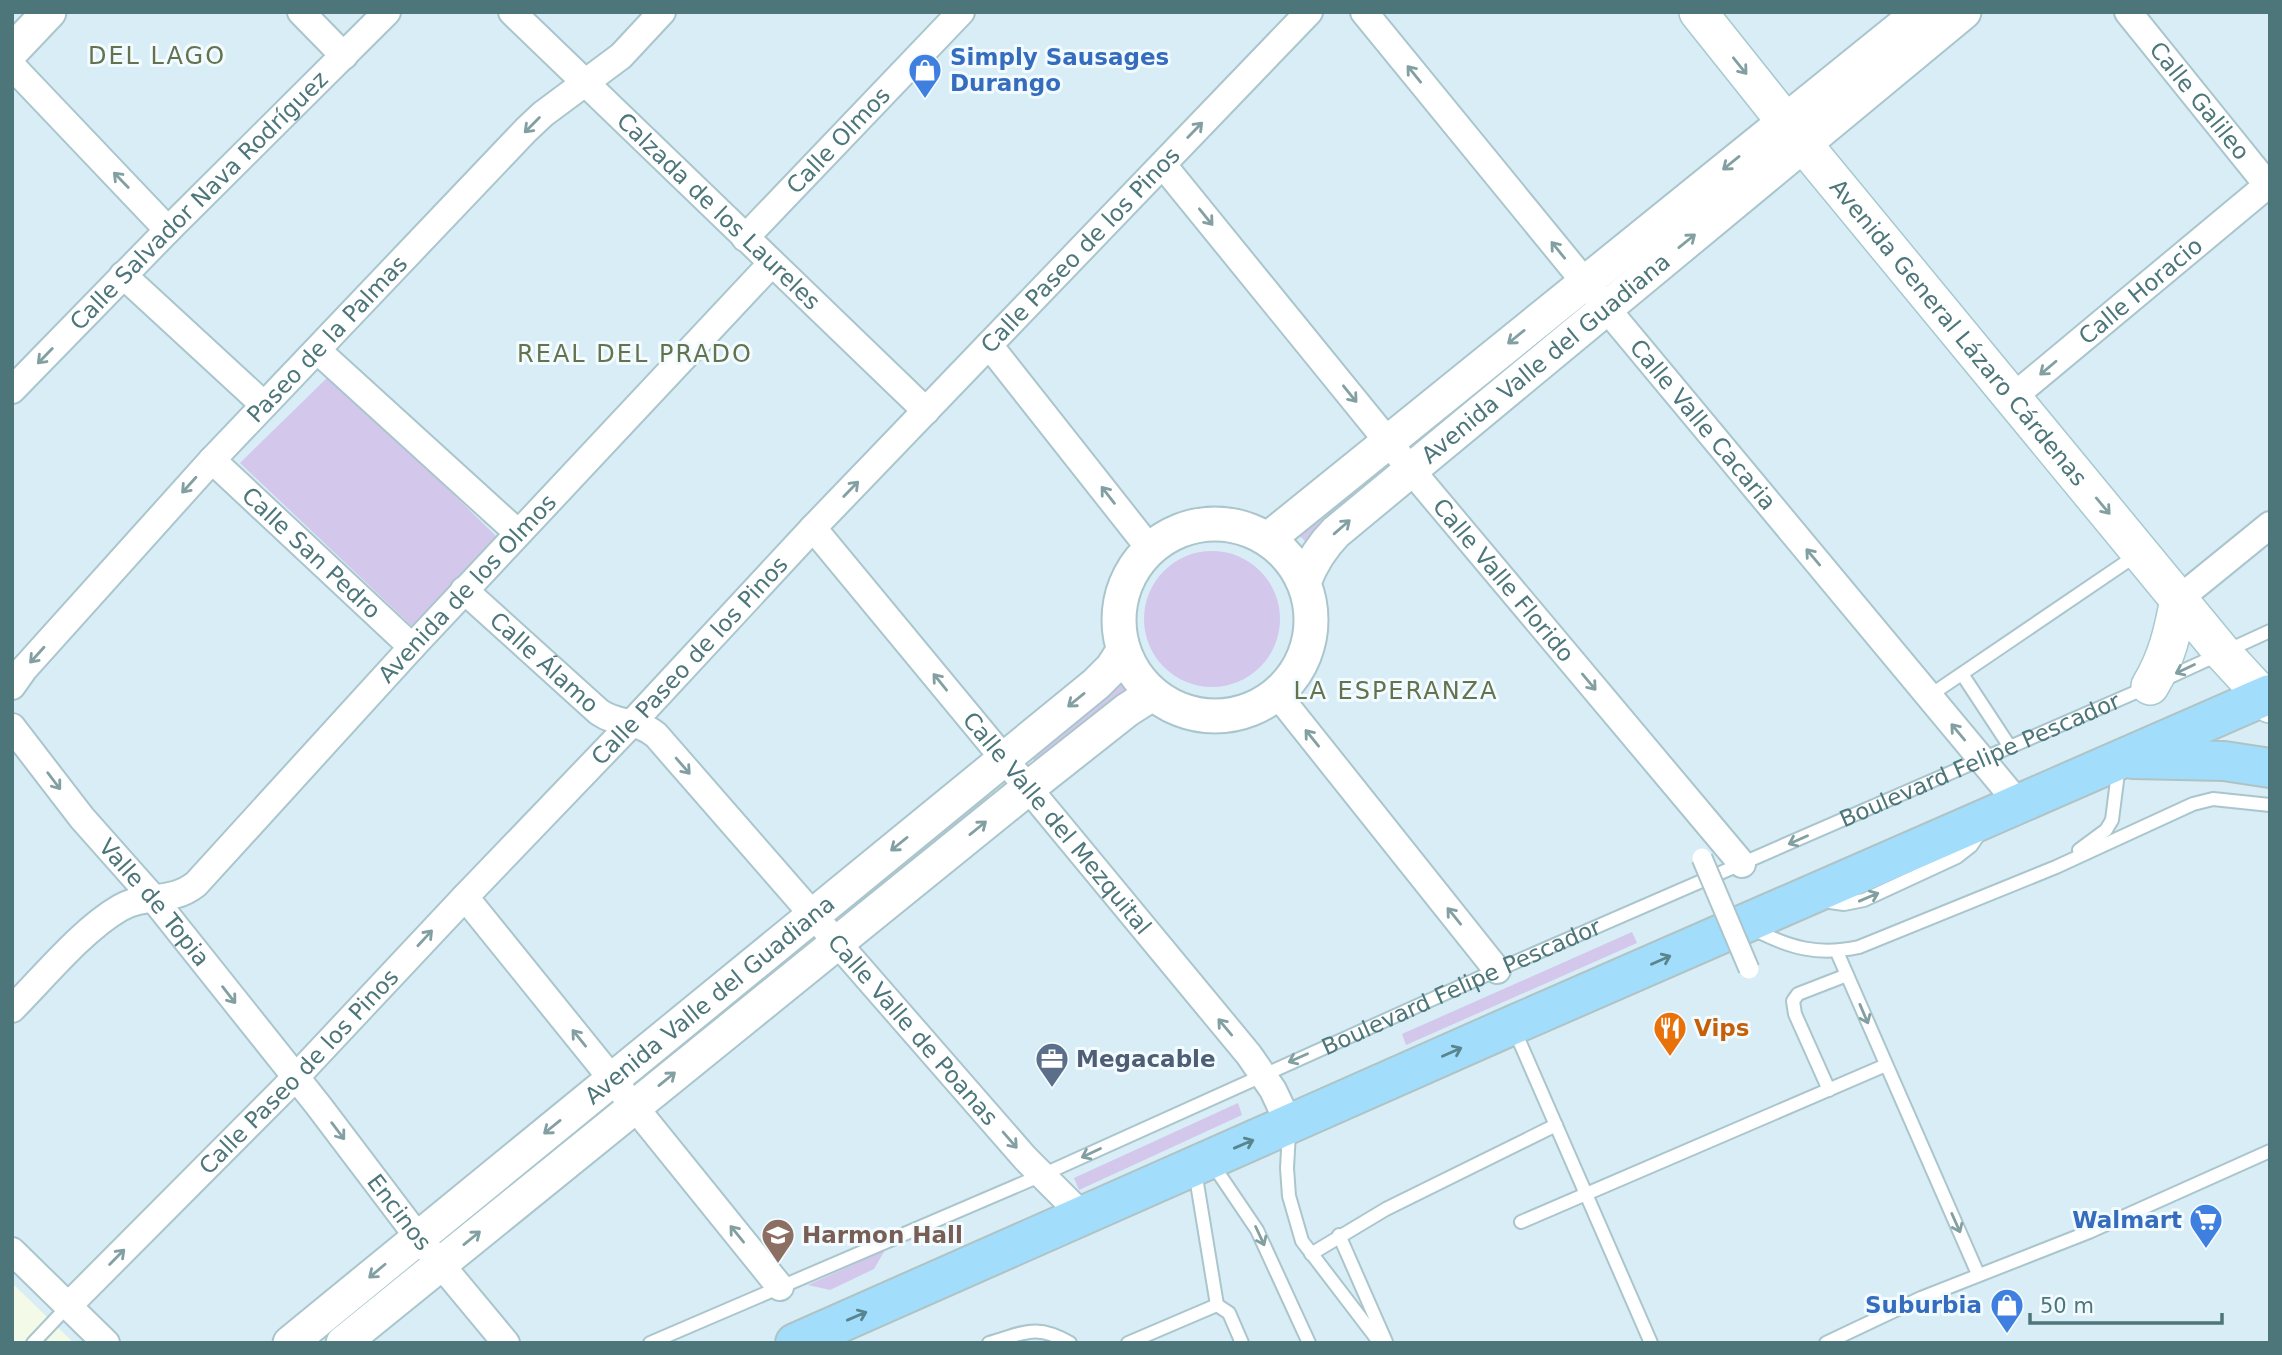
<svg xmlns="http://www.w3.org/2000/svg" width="2282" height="1355" font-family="'DejaVu Sans',sans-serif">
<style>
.residential{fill:#d8edf5}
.education{fill:#f3fae7}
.green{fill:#d3c7ec}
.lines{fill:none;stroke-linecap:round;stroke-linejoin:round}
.service-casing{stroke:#aac6cc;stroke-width:16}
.minor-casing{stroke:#aac6cc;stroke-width:30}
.tertiary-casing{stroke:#aac6cc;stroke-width:37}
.secondary-casing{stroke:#a7c9cf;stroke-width:40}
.primary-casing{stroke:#b0c3c4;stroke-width:42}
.service{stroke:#fff;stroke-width:12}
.minor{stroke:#fff;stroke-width:26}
.tertiary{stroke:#fff;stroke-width:33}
.secondary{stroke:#fff;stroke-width:37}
.primary{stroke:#a2ddfc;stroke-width:38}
.pedestrian-bridge-casing{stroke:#aac6cc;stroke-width:23;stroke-linecap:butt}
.pedestrian-bridge{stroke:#fff;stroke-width:19}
.oneway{stroke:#829fa2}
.oneway2{stroke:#59858e}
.labels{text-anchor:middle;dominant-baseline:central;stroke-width:6;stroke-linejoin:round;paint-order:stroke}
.shop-label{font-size:23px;font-weight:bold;fill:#366cbe;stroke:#f2fbff;text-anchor:end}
.street-label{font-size:23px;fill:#4c767a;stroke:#f2fbff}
.food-label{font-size:23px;font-weight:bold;fill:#c56008;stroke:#f2fbff;text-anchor:start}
.service-label{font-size:23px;font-weight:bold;fill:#4e5e75;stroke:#f2fbff;text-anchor:start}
.education-label{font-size:23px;font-weight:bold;fill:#785e54;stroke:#f2fbff;text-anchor:start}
.neighbourhood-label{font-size:24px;letter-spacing:2px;fill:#64724e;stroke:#f2fbff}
</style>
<rect width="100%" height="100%" fill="#ebf7fd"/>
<path class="residential" d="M 12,12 L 2270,12 L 2270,1343 L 12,1343 Z"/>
<path class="education" d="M 12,1283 L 74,1343 L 12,1343 Z"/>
<path class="green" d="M 331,374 L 499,539 L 415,629 L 240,463 Z
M 1377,467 L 1387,479 L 1310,546 L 1299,535 Z
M1144 619a68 68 0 1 1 136 0a68 68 0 1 1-136 0Z
M 1118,682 L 1129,693 L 1038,765 L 1028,753 Z
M 981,790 L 991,800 L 854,911 L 843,899 Z
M 1632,932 L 1637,943 L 1406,1045 L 1402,1034 Z
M 779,952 L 788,963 L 658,1071 L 651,1063 Z
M 1238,1103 L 1242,1115 L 1079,1190 L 1074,1178 Z
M 885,1250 L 874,1269 L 830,1290 L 808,1285 Z"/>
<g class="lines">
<defs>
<g id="service">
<path d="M 1962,674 L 2010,747"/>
<path d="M 1929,696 L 2138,554"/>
<path d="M 2079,850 L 2106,830 L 2112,820 L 2119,765"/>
<path d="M 1823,901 L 1844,904 L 1864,900 L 1957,857 L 1971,846 L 1980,833"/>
<path d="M 1753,929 C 1790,948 1818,956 1859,947 L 2056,867 L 2193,804 L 2213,799 L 2270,805"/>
<path d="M 1837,952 L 1978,1274"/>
<path d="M 1514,1029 L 1651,1343"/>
<path d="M 1829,1090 L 1795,1014 L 1793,1001 L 1798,994 L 1847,975"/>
<path d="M 1289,1132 L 1287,1168 L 1289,1196 L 1302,1241 L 1380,1343"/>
<path d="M 1211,1162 L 1257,1230 L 1309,1343"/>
<path d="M 1195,1171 L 1217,1305"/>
<path d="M 1521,1222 L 1886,1065"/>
<path d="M 1339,1235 L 1386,1342"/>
<path d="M 1311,1254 L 1386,1209 L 1556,1125"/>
<path d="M 33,1343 L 68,1306"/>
<path id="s1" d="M 650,1343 L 1042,1175 L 1497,970 L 2150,686 L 2270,631"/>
<path d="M 989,1343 C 1024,1333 1036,1323 1070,1343"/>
<path d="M 1128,1343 L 1217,1305 L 1229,1313 L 1242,1343"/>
<path d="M 1826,1343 L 1921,1298 L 2089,1232 L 2270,1151"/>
</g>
<g id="minor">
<path d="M 301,12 L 344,56"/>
<path id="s2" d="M 512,12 L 926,411"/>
<path id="s3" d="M 1364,12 L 1606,308 L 2018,803"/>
<path id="s4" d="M 2128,12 L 2270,188"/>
<path d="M 12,66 L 168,230"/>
<path id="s5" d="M 1163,165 L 1411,470 L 1742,864"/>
<path id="s6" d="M 745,238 L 961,12"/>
<path d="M 123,275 L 264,405"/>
<path d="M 989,345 L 1150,549"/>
<path d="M 317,350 L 518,533"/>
<path id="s7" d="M 12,390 L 168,230 L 387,12"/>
<path id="s8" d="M 2013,397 L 2270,183"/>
<path id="s9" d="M 212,460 L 412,647"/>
<path id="s10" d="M 813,528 L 1249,1055 L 1273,1090 L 1289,1124"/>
<path id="s11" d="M 464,590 L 599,712 C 619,726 637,719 656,735 L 1025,1158 L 1082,1215"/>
<path d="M 2179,599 L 2270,525"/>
<path id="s12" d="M 12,686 L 24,669 L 212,460 L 526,130 L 543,114 L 621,56 L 662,12"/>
<path d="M 1277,694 L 1497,970"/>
<path id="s13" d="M 12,727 L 82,818 L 153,898 L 318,1105 L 418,1237 L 506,1343"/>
<path d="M 465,897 L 780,1287"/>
<path id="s14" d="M 12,1009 C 44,977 82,930 120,908 C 146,893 171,904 196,884 L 412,647 L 772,263"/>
<path d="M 12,1251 L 106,1343"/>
<path id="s15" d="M 68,1306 L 295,1078 L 465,897 L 632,723 L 813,528 L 1309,12"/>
</g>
<g id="tertiary">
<path d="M 12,51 L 49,12"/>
<circle cx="1215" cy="620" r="96"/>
<path d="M 1268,539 L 1920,12"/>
<path id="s16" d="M 1304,582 C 1312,562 1321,547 1336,532 L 1964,12"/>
<path id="s17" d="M 290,1343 L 1096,684 L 1112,668 L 1123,651"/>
<path d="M 343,1343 L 1027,789 L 1127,710 L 1152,694"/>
</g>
<g id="secondary">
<path id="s18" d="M 1698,12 L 1804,145 L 2222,652 L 2270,704"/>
<path d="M 2150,686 C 2167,658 2173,631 2179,599"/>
</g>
<path id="primary" d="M 2133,759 L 2224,761 L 2270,768
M 795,1343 L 1513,1025 L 2270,694"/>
</defs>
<use href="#service" class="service-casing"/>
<use href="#minor" class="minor-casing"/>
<use href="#tertiary" class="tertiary-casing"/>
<use href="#secondary" class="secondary-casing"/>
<use href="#primary" class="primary-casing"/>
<use href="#service" class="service"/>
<use href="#minor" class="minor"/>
<use href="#tertiary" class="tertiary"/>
<use href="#secondary" class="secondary"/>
<use href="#primary" class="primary"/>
<defs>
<path id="pedestrian-bridge" d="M 1702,858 L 1749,969"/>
</defs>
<use href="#pedestrian-bridge" class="pedestrian-bridge-casing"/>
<use href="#pedestrian-bridge" class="pedestrian-bridge"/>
</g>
<defs><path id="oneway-shaft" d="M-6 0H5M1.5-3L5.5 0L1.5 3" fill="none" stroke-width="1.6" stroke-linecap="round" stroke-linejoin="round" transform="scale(1.75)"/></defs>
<g class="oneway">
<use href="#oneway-shaft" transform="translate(1740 66) rotate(51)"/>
<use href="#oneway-shaft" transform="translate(1414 74) rotate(-129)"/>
<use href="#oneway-shaft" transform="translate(532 125) rotate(135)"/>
<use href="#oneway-shaft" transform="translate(1195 130) rotate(-46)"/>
<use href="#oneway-shaft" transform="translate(1731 163) rotate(141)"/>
<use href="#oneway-shaft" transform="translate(121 180) rotate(-134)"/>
<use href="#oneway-shaft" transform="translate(1206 217) rotate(51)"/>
<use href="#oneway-shaft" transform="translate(1687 241) rotate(-39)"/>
<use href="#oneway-shaft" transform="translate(1558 250) rotate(-129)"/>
<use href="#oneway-shaft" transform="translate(1516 337) rotate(141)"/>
<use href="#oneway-shaft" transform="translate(45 356) rotate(134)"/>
<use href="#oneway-shaft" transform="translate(2048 368) rotate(140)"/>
<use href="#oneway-shaft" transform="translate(1350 394) rotate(51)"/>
<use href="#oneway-shaft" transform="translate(189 485) rotate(132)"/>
<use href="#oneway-shaft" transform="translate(851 489) rotate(-46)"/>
<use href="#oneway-shaft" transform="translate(1108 495) rotate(-128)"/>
<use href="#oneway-shaft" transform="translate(2103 506) rotate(50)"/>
<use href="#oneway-shaft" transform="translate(1342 527) rotate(-41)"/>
<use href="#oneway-shaft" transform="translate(1813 557) rotate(-130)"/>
<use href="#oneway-shaft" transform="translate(37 655) rotate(132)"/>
<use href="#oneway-shaft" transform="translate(2185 669) rotate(155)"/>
<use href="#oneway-shaft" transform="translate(940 682) rotate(-129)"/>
<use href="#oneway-shaft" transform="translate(1589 682) rotate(50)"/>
<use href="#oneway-shaft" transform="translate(1076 700) rotate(141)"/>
<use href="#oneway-shaft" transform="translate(1958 732) rotate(-130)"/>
<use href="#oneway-shaft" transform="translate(1312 738) rotate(-129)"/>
<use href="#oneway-shaft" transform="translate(683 766) rotate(49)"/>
<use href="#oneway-shaft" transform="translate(54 781) rotate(53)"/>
<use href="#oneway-shaft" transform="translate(978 828) rotate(-39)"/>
<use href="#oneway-shaft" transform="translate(1798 840) rotate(156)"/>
<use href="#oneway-shaft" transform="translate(899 844) rotate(141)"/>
<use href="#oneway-shaft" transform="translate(1869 897) rotate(-23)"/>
<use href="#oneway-shaft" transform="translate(1454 916) rotate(-129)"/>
<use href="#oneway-shaft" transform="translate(425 938) rotate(-47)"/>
<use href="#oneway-shaft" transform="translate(229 995) rotate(52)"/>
<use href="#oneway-shaft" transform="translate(1864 1014) rotate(67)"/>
<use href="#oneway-shaft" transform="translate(1225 1027) rotate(-130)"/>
<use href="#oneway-shaft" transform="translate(579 1038) rotate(-129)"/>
<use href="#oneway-shaft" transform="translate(1298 1058) rotate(156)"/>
<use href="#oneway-shaft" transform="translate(667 1079) rotate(-39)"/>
<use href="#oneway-shaft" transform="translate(552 1127) rotate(141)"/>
<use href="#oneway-shaft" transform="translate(338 1131) rotate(53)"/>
<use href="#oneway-shaft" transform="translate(1010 1140) rotate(49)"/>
<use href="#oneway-shaft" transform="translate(1091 1153) rotate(155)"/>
<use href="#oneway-shaft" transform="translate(1956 1223) rotate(66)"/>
<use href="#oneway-shaft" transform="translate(737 1234) rotate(-129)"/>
<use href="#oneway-shaft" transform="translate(1260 1236) rotate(65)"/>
<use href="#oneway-shaft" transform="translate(472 1238) rotate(-39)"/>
<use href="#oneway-shaft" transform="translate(117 1257) rotate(-45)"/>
<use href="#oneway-shaft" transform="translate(377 1271) rotate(140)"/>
</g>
<g class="oneway2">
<use href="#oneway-shaft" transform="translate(1661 960) rotate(-24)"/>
<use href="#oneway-shaft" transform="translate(1452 1052) rotate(-24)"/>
<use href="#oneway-shaft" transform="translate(1244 1144) rotate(-23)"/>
<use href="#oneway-shaft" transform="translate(857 1316) rotate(-23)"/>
</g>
<defs>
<symbol id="shop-pin" viewBox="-11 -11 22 30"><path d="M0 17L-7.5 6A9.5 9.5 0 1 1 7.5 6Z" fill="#3f7fe0" stroke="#f2fbff"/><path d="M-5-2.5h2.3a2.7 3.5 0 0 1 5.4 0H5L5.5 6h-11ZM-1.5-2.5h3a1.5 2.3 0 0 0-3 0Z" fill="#fff"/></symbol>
<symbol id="restaurant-pin" viewBox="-11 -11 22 30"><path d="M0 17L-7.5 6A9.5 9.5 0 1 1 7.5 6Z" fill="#e8710a" stroke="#f2fbff"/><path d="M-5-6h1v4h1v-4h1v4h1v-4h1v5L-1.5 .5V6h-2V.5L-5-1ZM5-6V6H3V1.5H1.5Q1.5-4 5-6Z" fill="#fff"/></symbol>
<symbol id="office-pin" viewBox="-11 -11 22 30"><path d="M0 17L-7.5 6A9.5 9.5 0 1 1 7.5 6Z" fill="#5c6f8a" stroke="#f2fbff"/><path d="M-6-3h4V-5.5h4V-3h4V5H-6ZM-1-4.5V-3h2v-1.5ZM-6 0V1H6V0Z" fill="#fff"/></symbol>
<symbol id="supermarket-pin" viewBox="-11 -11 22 30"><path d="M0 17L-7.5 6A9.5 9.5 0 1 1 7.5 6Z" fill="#3f7fe0" stroke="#f2fbff"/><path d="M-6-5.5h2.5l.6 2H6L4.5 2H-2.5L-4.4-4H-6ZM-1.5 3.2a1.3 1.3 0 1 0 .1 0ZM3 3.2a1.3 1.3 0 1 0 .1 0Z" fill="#fff"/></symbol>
<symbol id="school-pin" viewBox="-11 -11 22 30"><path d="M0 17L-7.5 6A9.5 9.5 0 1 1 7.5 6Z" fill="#8d6e63" stroke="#f2fbff"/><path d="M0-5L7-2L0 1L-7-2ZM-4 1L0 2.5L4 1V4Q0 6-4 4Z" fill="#fff"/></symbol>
</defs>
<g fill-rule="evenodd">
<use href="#shop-pin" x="906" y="51" width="38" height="52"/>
<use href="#restaurant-pin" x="1651" y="1009" width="38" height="52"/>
<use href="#office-pin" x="1033" y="1040" width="38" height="52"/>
<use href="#supermarket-pin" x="2187" y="1201" width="38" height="52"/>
<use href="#school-pin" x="759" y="1216" width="38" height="52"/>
<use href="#shop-pin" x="1988" y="1286" width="38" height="52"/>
</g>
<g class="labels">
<g class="shop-label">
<text x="950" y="57" text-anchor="start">Simply Sausages<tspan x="950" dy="26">Durango</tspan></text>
<text x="2182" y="1220">Walmart</text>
<text x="1982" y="1305">Suburbia</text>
</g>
<g class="street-label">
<text stroke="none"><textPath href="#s4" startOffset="114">Calle Galileo</textPath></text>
<text stroke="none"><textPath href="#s6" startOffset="135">Calle Olmos</textPath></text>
<text stroke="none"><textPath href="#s7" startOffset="266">Calle Salvador Nava Rodríguez</textPath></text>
<text stroke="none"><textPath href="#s2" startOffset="287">Calzada de los Laureles</textPath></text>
<text stroke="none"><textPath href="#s15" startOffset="1463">Calle Paseo de los Pinos</textPath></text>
<text stroke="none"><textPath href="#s8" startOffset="166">Calle Horacio</textPath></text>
<text stroke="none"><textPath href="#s18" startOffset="413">Avenida General Lázaro Cárdenas</textPath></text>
<text stroke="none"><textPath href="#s12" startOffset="469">Paseo de la Palmas</textPath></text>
<text stroke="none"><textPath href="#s16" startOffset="332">Avenida Valle del Guadiana</textPath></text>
<text stroke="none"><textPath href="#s3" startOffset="534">Calle Valle Cacaria</textPath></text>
<text stroke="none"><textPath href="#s9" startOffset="136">Calle San Pedro</textPath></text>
<text stroke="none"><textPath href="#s5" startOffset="537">Calle Valle Florido</textPath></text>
<text stroke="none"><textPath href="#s14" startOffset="630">Avenida de los Olmos</textPath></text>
<text stroke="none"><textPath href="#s15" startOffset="896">Calle Paseo de los Pinos</textPath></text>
<text stroke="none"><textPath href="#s11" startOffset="108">Calle Álamo</textPath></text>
<text stroke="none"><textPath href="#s1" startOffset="1452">Boulevard Felipe Pescador</textPath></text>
<text stroke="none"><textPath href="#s10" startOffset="383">Calle Valle del Mezquital</textPath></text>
<text stroke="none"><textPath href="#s13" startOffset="226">Valle de Topia</textPath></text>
<text stroke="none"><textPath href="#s1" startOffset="886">Boulevard Felipe Pescador</textPath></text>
<text stroke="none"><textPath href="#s17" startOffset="542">Avenida Valle del Guadiana</textPath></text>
<text stroke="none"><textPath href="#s11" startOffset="635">Calle Valle de Poanas</textPath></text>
<text stroke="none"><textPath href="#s15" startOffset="329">Calle Paseo de los Pinos</textPath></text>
<text stroke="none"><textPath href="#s13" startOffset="621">Encinos</textPath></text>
</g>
<g class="food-label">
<text x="1694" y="1028">Vips</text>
</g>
<g class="service-label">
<text x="1076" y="1059">Megacable</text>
</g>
<g class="education-label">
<text x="802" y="1235">Harmon Hall</text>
</g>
<g class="neighbourhood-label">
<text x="157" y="56">DEL LAGO</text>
<text x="635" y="354">REAL DEL PRADO</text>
<text x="1396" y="691">LA ESPERANZA</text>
</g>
</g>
<rect width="2282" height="1355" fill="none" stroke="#4c767a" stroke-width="28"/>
<path d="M2030 1313v10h192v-10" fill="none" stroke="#4c767a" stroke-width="3.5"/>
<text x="2040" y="1313" font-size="21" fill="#4c767a" stroke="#f2fbff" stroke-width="5" paint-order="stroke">50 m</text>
</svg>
